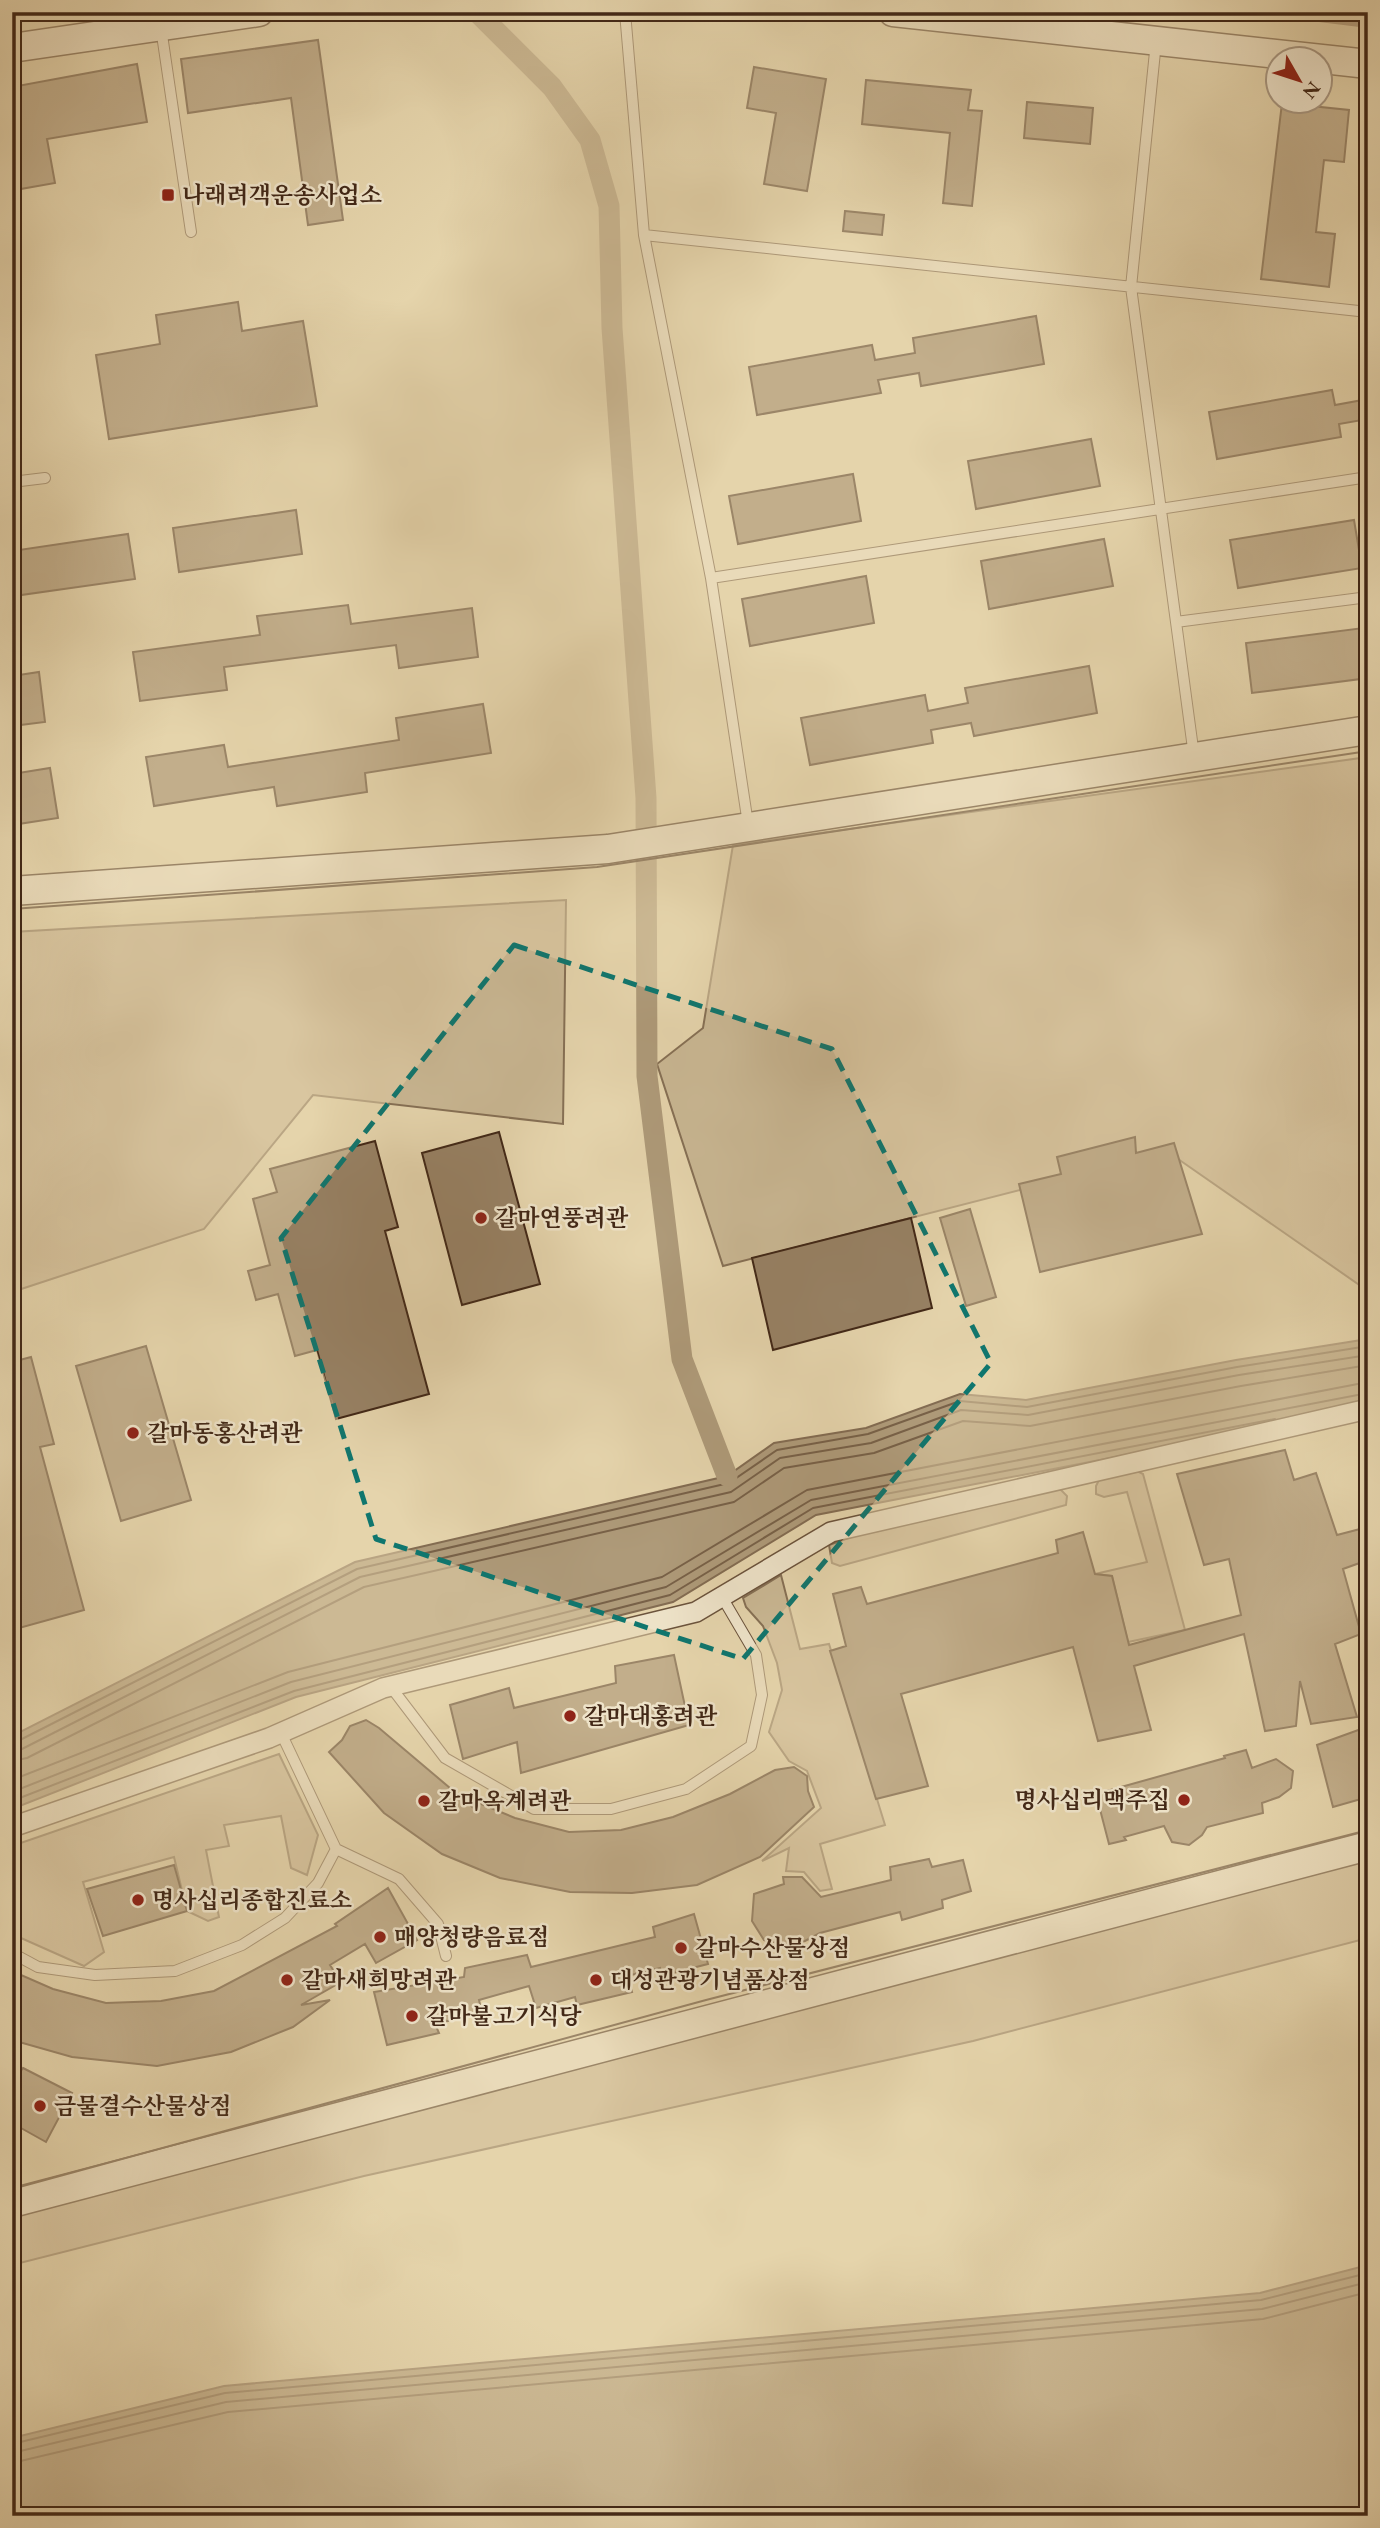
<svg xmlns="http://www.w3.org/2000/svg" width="1380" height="2528" font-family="'EB Garamond','Noto Serif KR',serif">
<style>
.green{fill:#c9b793;stroke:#867055;stroke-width:2}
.water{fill:#ae9a79;stroke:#836c52;stroke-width:2}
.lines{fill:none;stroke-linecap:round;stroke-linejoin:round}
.shore{stroke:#786148;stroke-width:2}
.stream{stroke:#836c52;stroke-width:6}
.canal{stroke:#ae9a79;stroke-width:21}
.building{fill:#978164;stroke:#422817;stroke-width:2}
.lane-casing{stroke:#6b533c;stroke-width:12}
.street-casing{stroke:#6b533c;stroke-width:22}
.secondary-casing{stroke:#422817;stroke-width:31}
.lane{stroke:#eee3c9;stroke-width:10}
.street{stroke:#eee3c9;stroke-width:19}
.secondary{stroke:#eee3c9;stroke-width:28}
.tram{stroke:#422817;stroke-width:2}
.marked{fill:none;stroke:#0f766e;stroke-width:5;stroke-dasharray:14 9;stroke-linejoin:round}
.poi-dot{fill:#8f2418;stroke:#eee3c9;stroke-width:2.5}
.labels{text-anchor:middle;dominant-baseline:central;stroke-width:5;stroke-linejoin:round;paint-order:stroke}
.poi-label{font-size:23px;font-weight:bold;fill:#422817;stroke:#eee3c9;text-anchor:start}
</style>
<rect width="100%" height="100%" fill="#e5d4ac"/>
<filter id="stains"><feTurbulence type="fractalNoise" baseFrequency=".00286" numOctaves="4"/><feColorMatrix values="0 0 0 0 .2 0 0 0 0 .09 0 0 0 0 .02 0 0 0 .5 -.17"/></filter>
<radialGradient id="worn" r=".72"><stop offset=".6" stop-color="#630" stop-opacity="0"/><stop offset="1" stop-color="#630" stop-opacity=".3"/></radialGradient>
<path class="green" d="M 1368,757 L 1368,1291 L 1168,1152 L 723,1266 L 657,1064 L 703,1028 L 733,845 Z
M 566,900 L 563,1124 L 313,1095 L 204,1229 L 12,1292 L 12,932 Z
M 1137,1471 L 1143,1474 L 1185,1630 L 1128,1642 L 1112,1576 L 1095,1574 L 1147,1562 L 1127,1492 L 1104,1497 L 1096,1494 L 1096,1486 L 1099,1480 Z
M 1060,1489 L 1067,1496 L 1066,1505 L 840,1566 L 832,1563 L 829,1545 L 868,1531 Z
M 781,1575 L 800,1649 L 829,1644 L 885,1825 L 820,1844 L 832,1889 L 820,1891 L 804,1872 L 786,1871 L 789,1848 L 762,1861 L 821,1808 L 807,1771 L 789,1761 L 769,1732 L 782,1690 L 777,1663 L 763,1626 L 746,1607 L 743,1598 Z
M 279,1754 L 318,1835 L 307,1875 L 291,1868 L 281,1816 L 224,1825 L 229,1846 L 206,1850 L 219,1917 L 208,1921 L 187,1911 L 174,1857 L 83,1882 L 104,1952 L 84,1966 L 12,1934 L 12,1846 Z
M 1368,1846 L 1368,1938 L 973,2041 L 364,2176 L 12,2265 L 12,2203 Z"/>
<path class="water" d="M 1368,1339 L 1368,1408 L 816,1515 L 673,1602 L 296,1697 L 12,1809 L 12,1736 L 355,1562 L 727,1476 L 774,1443 L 866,1428 L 960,1394 L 1026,1400 L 1236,1360 Z
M 1368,2265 L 1368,2516 L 12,2516 L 12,2438 L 224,2386 L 1260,2293 Z"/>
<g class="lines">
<path class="shore" d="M 12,1742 L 18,1741 L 357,1569 L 729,1483 L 777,1450 L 868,1434 L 960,1401 L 1027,1407 L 1237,1367 L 1368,1346
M 12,1751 L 22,1749 L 360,1577 L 731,1492 L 780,1458 L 871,1443 L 961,1410 L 1028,1415 L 1239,1375 L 1368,1355
M 12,1761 L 27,1758 L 364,1587 L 734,1502 L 784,1468 L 874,1453 L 963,1421 L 1030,1426 L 1241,1386 L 1368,1365
M 12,1780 L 288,1672 L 662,1577 L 807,1490 L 1368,1382
M 12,1792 L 291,1682 L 666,1587 L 811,1500 L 1368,1393
M 12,1801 L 294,1691 L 670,1595 L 813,1508 L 1275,1419
M 12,2444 L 225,2393 L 1261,2300 L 1368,2273
M 12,2453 L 226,2402 L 1262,2309 L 1368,2282
M 12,2463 L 228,2412 L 1263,2319 L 1368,2292"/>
<path class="stream" d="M 1262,12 L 1368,25"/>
<path class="canal" d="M 477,12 L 552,87 L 590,140 L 609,206 L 612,328 L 646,798 L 647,1076 L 682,1359 L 727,1476"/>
</g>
<path class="building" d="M 318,40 L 343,220 L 308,225 L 291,98 L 188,113 L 181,59 Z
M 137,64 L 147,122 L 47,139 L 55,183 L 15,190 L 12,175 L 12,87 Z
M 754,67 L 826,79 L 807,191 L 764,184 L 776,113 L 747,108 Z
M 866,80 L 971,90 L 968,110 L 982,111 L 972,206 L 943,203 L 950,133 L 862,124 Z
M 1027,102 L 1093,108 L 1090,144 L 1024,138 Z
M 1282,103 L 1349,110 L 1344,162 L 1324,160 L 1316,232 L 1335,234 L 1329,287 L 1261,279 Z
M 845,211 L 884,215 L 882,235 L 843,231 Z
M 238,302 L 242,331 L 303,321 L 317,406 L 109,439 L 96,355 L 160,344 L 156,315 Z
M 1036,316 L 1044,364 L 921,386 L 919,373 L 878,380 L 881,393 L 757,415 L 749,367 L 872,345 L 875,360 L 915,353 L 913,338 Z
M 1332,390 L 1335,405 L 1368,399 L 1368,419 L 1339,424 L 1341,437 L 1217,459 L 1209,412 Z
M 1091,439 L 1100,486 L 976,509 L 968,461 Z
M 853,474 L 861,521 L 738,544 L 729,496 Z
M 296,510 L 302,554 L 179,572 L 173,528 Z
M 1354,520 L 1362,568 L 1238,588 L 1230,540 Z
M 128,534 L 135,579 L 14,596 L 12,551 Z
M 1104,539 L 1113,586 L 989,609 L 981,561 Z
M 866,576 L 874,623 L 750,646 L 742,599 Z
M 348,605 L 351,624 L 472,608 L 478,657 L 399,668 L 396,645 L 224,667 L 227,690 L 140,701 L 133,652 L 260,635 L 257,616 Z
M 1363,628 L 1364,638 L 1368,638 L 1368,678 L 1252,693 L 1246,643 Z
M 1089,666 L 1097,713 L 974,736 L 971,723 L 931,730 L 933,743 L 810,765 L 801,718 L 925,695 L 928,711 L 968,703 L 965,688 Z
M 39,672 L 45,722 L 12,726 L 12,676 Z
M 483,704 L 491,753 L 365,773 L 367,792 L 277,806 L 274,787 L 154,806 L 146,757 L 224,745 L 228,767 L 399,740 L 396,718 Z
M 50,768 L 58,818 L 12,825 L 12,774 Z
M 499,1132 L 540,1284 L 462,1305 L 422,1153 Z
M 1135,1137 L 1136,1153 L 1174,1143 L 1202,1234 L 1040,1272 L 1019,1184 L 1061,1174 L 1057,1157 Z
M 375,1141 L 398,1227 L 385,1231 L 429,1394 L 336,1419 L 317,1350 L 295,1356 L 278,1294 L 256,1300 L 248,1271 L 270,1265 L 253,1199 L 277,1192 L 270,1169 Z
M 970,1209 L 996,1297 L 966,1306 L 940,1218 Z
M 911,1218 L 932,1308 L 773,1350 L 752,1258 Z
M 146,1346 L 191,1500 L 121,1521 L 76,1366 Z
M 31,1357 L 54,1444 L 40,1447 L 84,1610 L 12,1630 L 12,1362 Z
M 1285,1450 L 1294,1480 L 1316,1473 L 1337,1535 L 1364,1528 L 1368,1538 L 1368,1560 L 1343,1569 L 1361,1634 L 1335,1644 L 1357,1717 L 1311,1724 L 1300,1681 L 1296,1726 L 1265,1731 L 1244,1634 L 1134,1666 L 1151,1730 L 1098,1741 L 1073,1647 L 901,1694 L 928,1786 L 876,1799 L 830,1651 L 846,1646 L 833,1594 L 861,1587 L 867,1604 L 1058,1553 L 1056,1540 L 1083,1532 L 1095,1574 L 1112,1576 L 1129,1645 L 1241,1615 L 1229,1559 L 1204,1565 L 1177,1474 Z
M 674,1655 L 689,1725 L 521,1773 L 517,1742 L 463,1759 L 450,1705 L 509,1688 L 514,1708 L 616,1683 L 615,1666 Z
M 366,1720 L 379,1728 L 476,1810 L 474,1801 L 515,1818 L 569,1832 L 621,1830 L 673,1817 L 730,1794 L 775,1770 L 794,1767 L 807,1776 L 808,1791 L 814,1807 L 760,1857 L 697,1885 L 632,1893 L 570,1892 L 500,1878 L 442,1854 L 384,1813 L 329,1752 L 342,1740 L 350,1726 Z
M 1361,1729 L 1368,1729 L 1368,1797 L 1333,1807 L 1317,1745 Z
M 1246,1750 L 1252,1768 L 1276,1759 L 1293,1771 L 1291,1788 L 1279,1797 L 1262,1803 L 1263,1813 L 1207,1827 L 1202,1835 L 1189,1845 L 1172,1842 L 1164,1826 L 1124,1837 L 1126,1840 L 1109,1844 L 1096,1794 L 1225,1758 L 1224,1756 Z
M 929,1859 L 932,1867 L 963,1860 L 971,1891 L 942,1900 L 943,1908 L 902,1920 L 900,1912 L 820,1933 L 805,1941 L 788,1945 L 764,1940 L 752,1921 L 754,1894 L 784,1884 L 783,1877 L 802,1877 L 821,1897 L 891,1880 L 890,1867 Z
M 174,1865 L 187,1911 L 103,1936 L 87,1889 Z
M 388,1888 L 417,1940 L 376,1963 L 365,1944 L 330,1965 L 341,1982 L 301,2005 L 330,2000 L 293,2027 L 231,2052 L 157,2066 L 72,2057 L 12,2040 L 12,1971 L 53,1989 L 106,2003 L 161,2001 L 214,1991 L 337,1926 L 335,1924 Z
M 694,1914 L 708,1964 L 661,1976 L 660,1968 L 627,1976 L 632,1992 L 577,2005 L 575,1997 L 536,2008 L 529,1986 L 479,2000 L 482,2013 L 435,2024 L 439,2033 L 387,2045 L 374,1992 L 464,1977 L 465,1968 L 527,1955 L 531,1967 L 655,1937 L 653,1927 Z
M 23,2068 L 72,2093 L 46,2142 L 12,2123 L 12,2083 Z"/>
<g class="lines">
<defs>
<path id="lane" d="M 625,12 L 644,235 L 711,578 L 748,824
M 161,28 L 191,232
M 1156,42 L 1131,287 L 1194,756
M 644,235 L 1368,312
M 12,482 L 45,478
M 711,578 L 1368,477
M 1176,622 L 1368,597
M 391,1687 L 445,1758 L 534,1809 L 611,1809 L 686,1789 L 751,1746 L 762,1695 L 756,1655 L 722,1597
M 281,1733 L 336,1849 L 399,1879 L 438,1924 L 446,1956
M 12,1953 L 38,1967 L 95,1975 L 175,1971 L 242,1945 L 285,1918 L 318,1883 L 336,1849"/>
<path id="street" d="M 12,1827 L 269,1738 L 383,1688 L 696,1612 L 831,1532 L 1368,1409"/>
<path id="secondary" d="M 893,12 L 1368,64
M 12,48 L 259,12
M 12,891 L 608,849 L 1368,730
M 12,2203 L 1368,1846"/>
</defs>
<use href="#lane" class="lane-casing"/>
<use href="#street" class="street-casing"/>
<use href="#secondary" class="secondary-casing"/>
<use href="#lane" class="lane"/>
<use href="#street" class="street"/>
<use href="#secondary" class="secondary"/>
<path class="tram" d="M 12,909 L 597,867 L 1368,751
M 12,2189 L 706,2000 L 1368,1830"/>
</g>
<path d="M0 0H1380V2528H0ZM 514,945 L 832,1049 L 991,1363 L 743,1659 L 376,1539 L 281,1238 Z" fill="#e5d4ac" fill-opacity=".55" fill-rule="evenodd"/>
<path class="marked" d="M 514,945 L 832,1049 L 991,1363 L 743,1659 L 376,1539 L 281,1238 Z"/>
<g class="poi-dot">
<rect x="161" y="188" width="14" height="14" rx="3.5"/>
<circle cx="481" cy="1218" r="7"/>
<circle cx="133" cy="1433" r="7"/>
<circle cx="570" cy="1716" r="7"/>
<circle cx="1184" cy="1800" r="7"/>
<circle cx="424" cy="1801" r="7"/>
<circle cx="138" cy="1900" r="7"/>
<circle cx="380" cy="1937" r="7"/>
<circle cx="681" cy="1948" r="7"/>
<circle cx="287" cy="1980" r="7"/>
<circle cx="596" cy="1980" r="7"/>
<circle cx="412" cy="2016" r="7"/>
<circle cx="40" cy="2106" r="7"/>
</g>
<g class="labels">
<g class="poi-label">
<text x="182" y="195">나래려객운송사업소</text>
<text x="495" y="1218">갈마연풍려관</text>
<text x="147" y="1433">갈마동홍산려관</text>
<text x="584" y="1716">갈마대홍려관</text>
<text x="1170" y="1800" text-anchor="end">명사십리맥주집</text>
<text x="438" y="1801">갈마옥계려관</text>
<text x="152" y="1900">명사십리종합진료소</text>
<text x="394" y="1937">매양청량음료점</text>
<text x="695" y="1948">갈마수산물상점</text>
<text x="301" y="1980">갈마새희망려관</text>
<text x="610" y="1980">대성관광기념품상점</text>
<text x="426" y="2016">갈마불고기식당</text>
<text x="54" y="2106">금물결수산물상점</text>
</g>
</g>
<rect width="1380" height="2528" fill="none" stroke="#e5d4ac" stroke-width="42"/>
<rect x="14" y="14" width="1352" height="2500" fill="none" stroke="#422817" stroke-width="3.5"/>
<rect x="21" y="21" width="1338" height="2486" fill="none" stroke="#422817" stroke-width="2"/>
<g transform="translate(1299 80) rotate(129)"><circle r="33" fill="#eee3c9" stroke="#a99882" stroke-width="2"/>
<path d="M0-5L12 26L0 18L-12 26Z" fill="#8f2418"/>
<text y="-10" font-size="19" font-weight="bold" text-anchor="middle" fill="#422817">N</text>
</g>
<rect width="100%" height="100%" filter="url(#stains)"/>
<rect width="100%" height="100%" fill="url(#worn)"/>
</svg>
